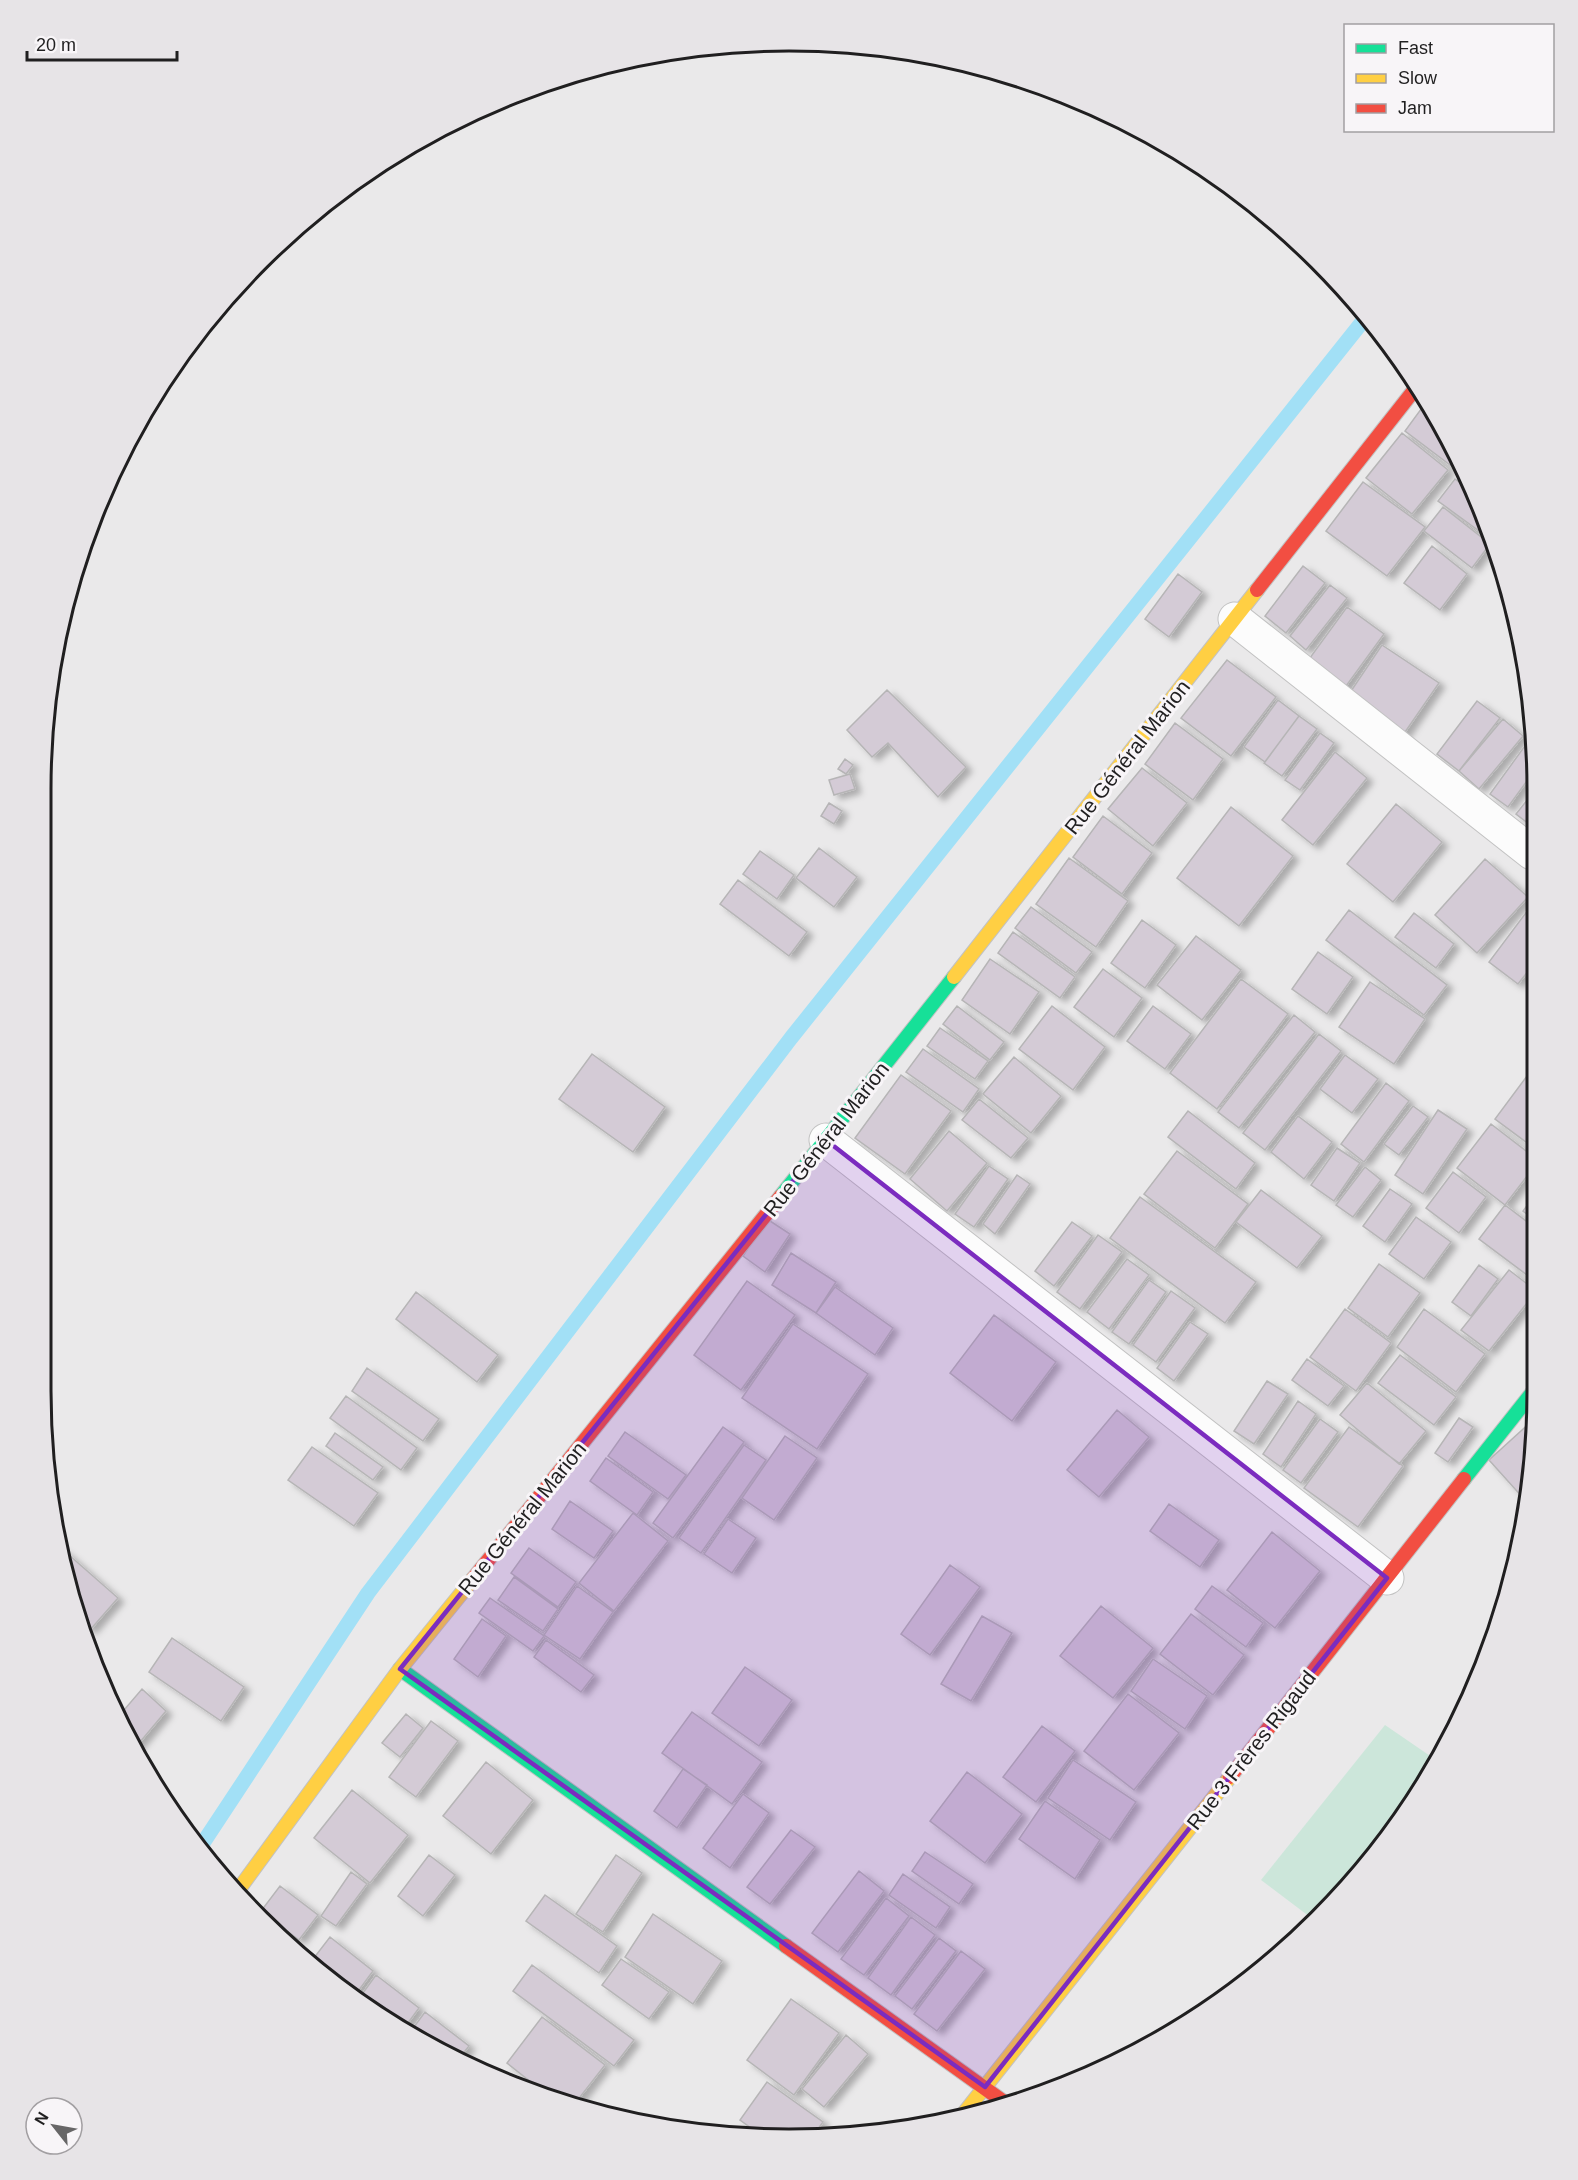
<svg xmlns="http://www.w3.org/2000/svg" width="1578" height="2180" font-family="Helvetica,sans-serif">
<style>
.green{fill:#cce6da}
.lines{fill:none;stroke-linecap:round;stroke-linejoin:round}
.stream{stroke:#a2e0f6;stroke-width:15}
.building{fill:#d4cbd6;stroke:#b6b5b6;stroke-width:1.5;filter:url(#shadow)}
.street-casing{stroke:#c2c2c2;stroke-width:35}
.fast-casing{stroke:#c2c2c2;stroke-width:16}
.slow-casing{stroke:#c2c2c2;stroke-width:16}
.jam-casing{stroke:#c2c2c2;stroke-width:16}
.street{stroke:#fcfcfc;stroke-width:33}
.fast{stroke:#16e098;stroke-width:14}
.slow{stroke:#ffcf43;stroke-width:14}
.jam{stroke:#f24e42;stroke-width:14}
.marked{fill:#7b2cbf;fill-opacity:0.2;stroke:#7b2cbf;stroke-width:4.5;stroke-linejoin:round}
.labels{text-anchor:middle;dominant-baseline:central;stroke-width:6;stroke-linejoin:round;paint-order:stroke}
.street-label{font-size:21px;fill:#201f20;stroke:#f8f5f8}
.rim{fill:none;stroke:#201f20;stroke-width:3}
</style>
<defs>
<filter id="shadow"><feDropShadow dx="6" dy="4" stdDeviation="3" flood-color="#0004"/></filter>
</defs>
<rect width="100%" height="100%" fill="#eae9ea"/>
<path class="green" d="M 1385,1725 L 1439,1762 L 1352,1884 L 1314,1920 L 1261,1880 Z"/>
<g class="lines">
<path class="stream" d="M 201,1846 L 368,1593 L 791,1038 L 1367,316"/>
</g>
<path class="building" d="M 1424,405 L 1466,477 L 1405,431 Z
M 1402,433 L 1448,470 L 1412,514 L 1366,478 Z
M 1455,479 L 1475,494 L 1480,502 L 1490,539 L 1438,501 Z
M 1363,482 L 1425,527 L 1387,576 L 1326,531 Z
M 1443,507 L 1490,544 L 1472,568 L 1424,531 Z
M 1432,546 L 1467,574 L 1440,610 L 1404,583 Z
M 1303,566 L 1325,583 L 1286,633 L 1265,616 Z
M 1178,574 L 1202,592 L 1169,637 L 1145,619 Z
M 1330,585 L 1347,598 L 1306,650 L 1290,636 Z
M 1347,607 L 1384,634 L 1341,693 L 1304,666 Z
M 1382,645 L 1439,683 L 1403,735 L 1347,697 Z
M 1227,660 L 1276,697 L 1231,756 L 1181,718 Z
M 887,690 L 966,767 L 938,797 L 888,743 L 872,757 L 847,730 Z
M 1278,700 L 1299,716 L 1265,762 L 1244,747 Z
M 1477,701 L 1500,718 L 1459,771 L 1437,754 Z
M 1299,716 L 1317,729 L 1282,776 L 1264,763 Z
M 1503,719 L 1523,736 L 1479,789 L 1459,771 Z
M 1175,723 L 1223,759 L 1193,800 L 1145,764 Z
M 1320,733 L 1334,743 L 1300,790 L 1285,780 Z
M 1530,739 L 1532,774 L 1508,807 L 1490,794 Z
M 1335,752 L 1367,778 L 1313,845 L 1282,820 Z
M 845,759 L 853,765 L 846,774 L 838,769 Z
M 1142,768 L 1187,803 L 1153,846 L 1108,809 Z
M 850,774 L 855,789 L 834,795 L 829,780 Z
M 1532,794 L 1532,821 L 1529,824 L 1516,814 Z
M 829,803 L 842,811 L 834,824 L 821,816 Z
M 1396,804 L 1442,842 L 1393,902 L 1347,864 Z
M 1231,807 L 1293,856 L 1239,926 L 1177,878 Z
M 1103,816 L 1152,853 L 1122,894 L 1073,857 Z
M 819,848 L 857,877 L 834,907 L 796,878 Z
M 760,851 L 794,875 L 777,899 L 743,874 Z
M 1069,858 L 1128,901 L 1096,947 L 1036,904 Z
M 1485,859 L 1528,897 L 1477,953 L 1435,915 Z
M 738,880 L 807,932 L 789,956 L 720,904 Z
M 1031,907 L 1092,952 L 1076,973 L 1015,928 Z
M 1349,910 L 1447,985 L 1424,1015 L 1326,940 Z
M 1528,910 L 1532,913 L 1533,965 L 1518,984 L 1489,962 Z
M 1414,913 L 1454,944 L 1436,968 L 1395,937 Z
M 1142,920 L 1176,945 L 1145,988 L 1111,963 Z
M 1013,932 L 1075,977 L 1060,998 L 998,953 Z
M 1196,936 L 1241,970 L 1202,1020 L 1157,985 Z
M 1318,952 L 1353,977 L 1327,1014 L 1292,989 Z
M 990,959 L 1039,992 L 1010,1034 L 962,1000 Z
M 1103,969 L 1142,998 L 1114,1037 L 1074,1007 Z
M 1241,979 L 1288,1014 L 1217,1109 L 1170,1073 Z
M 1370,982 L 1425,1019 L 1394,1064 L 1339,1027 Z
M 957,1006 L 1004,1042 L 990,1060 L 943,1024 Z
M 1052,1006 L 1105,1047 L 1073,1090 L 1019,1049 Z
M 1153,1006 L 1191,1034 L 1165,1069 L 1127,1041 Z
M 1294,1015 L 1315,1032 L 1239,1128 L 1218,1112 Z
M 940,1028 L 988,1061 L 975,1079 L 927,1046 Z
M 1319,1034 L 1341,1051 L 1265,1150 L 1243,1133 Z
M 923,1049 L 979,1089 L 963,1112 L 906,1072 Z
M 592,1054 L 665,1107 L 633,1152 L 559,1099 Z
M 1345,1055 L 1378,1079 L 1352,1113 L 1320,1089 Z
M 1014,1057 L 1061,1096 L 1031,1133 L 983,1094 Z
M 1533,1068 L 1534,1148 L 1495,1119 Z
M 901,1075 L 951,1111 L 905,1174 L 855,1138 Z
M 1386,1083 L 1409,1101 L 1364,1162 L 1341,1144 Z
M 979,1099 L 1028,1138 L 1011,1158 L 962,1120 Z
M 1413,1106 L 1428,1117 L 1399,1155 L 1384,1144 Z
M 1438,1110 L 1467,1129 L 1423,1194 L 1395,1175 Z
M 1188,1111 L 1255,1163 L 1236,1189 L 1168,1137 Z
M 1298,1116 L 1332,1142 L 1304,1179 L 1271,1152 Z
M 1491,1124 L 1534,1157 L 1534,1167 L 1505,1205 L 1457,1168 Z
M 949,1131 L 987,1163 L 947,1211 L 910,1179 Z
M 1337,1148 L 1360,1163 L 1334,1201 L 1311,1185 Z
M 1177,1151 L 1248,1204 L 1215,1248 L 1144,1194 Z
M 989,1166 L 1008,1179 L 974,1227 L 955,1214 Z
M 1365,1167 L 1381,1180 L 1353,1217 L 1336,1205 Z
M 1453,1172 L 1486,1197 L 1459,1233 L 1426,1208 Z
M 1017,1175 L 1030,1184 L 995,1234 L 983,1224 Z
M 1390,1189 L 1412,1204 L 1385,1242 L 1363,1226 Z
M 1261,1190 L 1322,1236 L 1297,1268 L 1236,1222 Z
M 1534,1196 L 1534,1220 L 1523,1211 Z
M 1140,1197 L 1256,1282 L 1225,1323 L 1110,1238 Z
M 1505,1205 L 1534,1227 L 1535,1281 L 1479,1239 Z
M 1416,1217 L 1451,1242 L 1424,1279 L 1389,1254 Z
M 767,1219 L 790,1234 L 765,1272 L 743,1256 Z
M 1072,1222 L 1092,1236 L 1054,1286 L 1035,1271 Z
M 1098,1235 L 1122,1252 L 1080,1309 L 1057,1292 Z
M 791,1253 L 836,1282 L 816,1313 L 772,1285 Z
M 1127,1259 L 1149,1275 L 1109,1329 L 1087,1312 Z
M 1379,1264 L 1420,1293 L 1388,1337 L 1348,1308 Z
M 1479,1265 L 1498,1279 L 1471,1316 L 1452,1302 Z
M 1509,1270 L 1535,1290 L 1535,1293 L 1489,1351 L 1461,1330 Z
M 1149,1280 L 1166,1292 L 1129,1344 L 1112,1332 Z
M 747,1281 L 795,1315 L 741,1390 L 694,1355 Z
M 835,1287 L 893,1328 L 875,1355 L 816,1313 Z
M 1171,1291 L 1195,1308 L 1156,1362 L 1133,1345 Z
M 416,1292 L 498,1355 L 477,1382 L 396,1319 Z
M 1345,1309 L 1391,1343 L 1356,1391 L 1310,1357 Z
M 1424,1309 L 1485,1354 L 1456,1392 L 1397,1347 Z
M 994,1315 L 1056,1362 L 1012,1421 L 950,1373 Z
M 1190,1322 L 1208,1334 L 1174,1381 L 1157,1368 Z
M 793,1324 L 868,1374 L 817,1449 L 742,1398 Z
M 1400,1355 L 1456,1397 L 1434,1425 L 1378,1383 Z
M 1307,1359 L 1344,1386 L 1328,1406 L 1292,1380 Z
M 367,1368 L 439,1419 L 423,1441 L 352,1391 Z
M 1267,1381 L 1288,1394 L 1254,1444 L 1234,1431 Z
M 1367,1383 L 1426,1431 L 1399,1464 L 1340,1415 Z
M 346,1396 L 417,1448 L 401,1470 L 330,1418 Z
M 1298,1401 L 1316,1414 L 1281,1467 L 1263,1454 Z
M 1117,1410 L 1149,1437 L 1099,1497 L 1067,1470 Z
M 1459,1418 L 1473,1427 L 1448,1462 L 1435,1453 Z
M 1320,1419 L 1338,1432 L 1301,1483 L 1283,1470 Z
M 1532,1421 L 1536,1425 L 1536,1440 L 1524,1499 L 1489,1460 Z
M 723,1427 L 744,1442 L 673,1538 L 653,1523 Z
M 1349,1427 L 1403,1466 L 1358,1527 L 1304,1488 Z
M 625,1432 L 686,1475 L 668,1499 L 608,1456 Z
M 335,1433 L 383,1467 L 373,1480 L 326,1446 Z
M 785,1436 L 817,1458 L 774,1520 L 742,1498 Z
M 744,1445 L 766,1460 L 701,1553 L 679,1538 Z
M 312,1447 L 378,1493 L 354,1526 L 288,1480 Z
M 606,1458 L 653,1492 L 637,1515 L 590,1481 Z
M 570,1501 L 613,1531 L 594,1558 L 552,1529 Z
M 1169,1504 L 1219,1540 L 1200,1567 L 1150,1531 Z
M 633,1513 L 668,1541 L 614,1611 L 579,1583 Z
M 728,1519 L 756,1538 L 732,1573 L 704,1554 Z
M 1272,1532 L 1320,1571 L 1275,1628 L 1227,1590 Z
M 61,1548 L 118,1598 L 90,1630 L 77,1618 L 66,1585 Z
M 529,1548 L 576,1582 L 558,1607 L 511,1573 Z
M 950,1565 L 980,1587 L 930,1655 L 901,1634 Z
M 514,1577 L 558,1609 L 543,1631 L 498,1600 Z
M 577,1586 L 613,1612 L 580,1659 L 544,1635 Z
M 1212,1586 L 1263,1623 L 1246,1647 L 1195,1609 Z
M 490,1598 L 544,1636 L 533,1651 L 479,1613 Z
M 1101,1606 L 1153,1648 L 1113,1698 L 1060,1656 Z
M 1191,1614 L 1244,1655 L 1213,1695 L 1160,1654 Z
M 982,1616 L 1012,1633 L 971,1701 L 941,1684 Z
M 482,1619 L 506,1636 L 478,1677 L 454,1659 Z
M 172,1638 L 244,1687 L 221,1721 L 149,1672 Z
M 546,1640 L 594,1675 L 581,1692 L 534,1657 Z
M 1153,1659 L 1207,1696 L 1185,1729 L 1131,1691 Z
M 745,1667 L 792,1700 L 759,1746 L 712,1713 Z
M 142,1689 L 166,1711 L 135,1748 L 118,1717 Z
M 1128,1694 L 1179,1733 L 1134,1790 L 1084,1751 Z
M 692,1712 L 762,1762 L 732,1804 L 662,1753 Z
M 406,1714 L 423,1728 L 400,1757 L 382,1743 Z
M 431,1721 L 458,1741 L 416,1797 L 389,1777 Z
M 1042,1726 L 1075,1751 L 1036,1802 L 1003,1777 Z
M 1073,1760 L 1136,1802 L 1110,1840 L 1048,1798 Z
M 486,1762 L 533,1800 L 491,1854 L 443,1816 Z
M 683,1769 L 707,1785 L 677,1828 L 654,1811 Z
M 967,1772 L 1022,1814 L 985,1863 L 930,1821 Z
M 352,1790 L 408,1835 L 370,1883 L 314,1838 Z
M 743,1794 L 769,1813 L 730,1868 L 703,1848 Z
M 1045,1801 L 1100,1840 L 1075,1879 L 1019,1839 Z
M 791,1830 L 815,1847 L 770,1904 L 747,1887 Z
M 925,1852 L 973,1884 L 959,1904 L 912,1871 Z
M 429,1855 L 455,1875 L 423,1916 L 398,1896 Z
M 616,1855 L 642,1873 L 603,1932 L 576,1914 Z
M 859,1871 L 884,1891 L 838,1952 L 812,1933 Z
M 351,1872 L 367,1884 L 336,1926 L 321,1916 Z
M 903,1874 L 950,1907 L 936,1928 L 889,1895 Z
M 280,1886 L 318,1915 L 299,1940 L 261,1911 Z
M 545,1895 L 617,1946 L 599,1973 L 526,1921 Z
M 886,1898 L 909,1916 L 864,1975 L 841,1959 Z
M 653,1914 L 722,1961 L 693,2004 L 625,1957 Z
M 911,1917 L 935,1935 L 891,1995 L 868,1978 Z
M 330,1937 L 373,1971 L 356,1994 L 310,1963 Z
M 939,1938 L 956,1951 L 912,2009 L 895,1996 Z
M 961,1951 L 985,1969 L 937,2031 L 914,2014 Z
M 621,1959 L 669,1992 L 649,2019 L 602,1985 Z
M 532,1965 L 634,2040 L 614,2066 L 513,1991 Z
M 376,1975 L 419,2008 L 405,2027 L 360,1997 Z
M 791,1999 L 839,2033 L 794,2095 L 747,2060 Z
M 425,2012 L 469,2046 L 457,2061 L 411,2031 Z
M 542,2017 L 605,2065 L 573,2106 L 556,2102 L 507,2063 Z
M 846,2035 L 868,2054 L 824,2107 L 802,2089 Z
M 767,2082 L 823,2122 L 815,2133 L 758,2133 L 740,2120 Z
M 534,2090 L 551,2100 L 532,2093 Z"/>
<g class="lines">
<defs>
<path id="street" d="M 1235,619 L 1532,853
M 826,1140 L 1387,1578"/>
<path id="fast" d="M 781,1196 L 954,977
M 1464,1479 L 1536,1388
M 400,1669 L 786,1946"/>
<path id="slow" d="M 954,977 L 1257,590
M 239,1889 L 400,1669 L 473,1579
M 965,2112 L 1230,1777"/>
<path id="jam" d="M 1257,590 L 1415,389
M 473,1579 L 781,1196
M 1230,1777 L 1464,1479
M 786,1946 L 1004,2102"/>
</defs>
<use href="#street" class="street-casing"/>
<use href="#fast" class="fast-casing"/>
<use href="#slow" class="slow-casing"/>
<use href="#jam" class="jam-casing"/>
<use href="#street" class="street"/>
<use href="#fast" class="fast"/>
<use href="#slow" class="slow"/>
<use href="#jam" class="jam"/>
</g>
<path class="marked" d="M 826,1140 L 1387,1578 L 985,2087 L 400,1669 Z"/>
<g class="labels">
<g class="street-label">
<text transform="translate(1127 757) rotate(-52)">Rue Général Marion</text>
<text transform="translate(826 1139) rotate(-52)">Rue Général Marion</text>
<text transform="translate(522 1518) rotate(-51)">Rue Général Marion</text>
<text transform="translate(1251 1750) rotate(-52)">Rue 3 Frères Rigaud</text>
</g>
</g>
<path d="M0 0H1578V2180H0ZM789 51H789A738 738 0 0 1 1527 789V1391A738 738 0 0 1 789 2129H789A738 738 0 0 1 51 1391V789A738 738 0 0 1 789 51Z" fill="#e7e4e7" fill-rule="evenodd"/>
<path class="rim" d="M789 51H789A738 738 0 0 1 1527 789V1391A738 738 0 0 1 789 2129H789A738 738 0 0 1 51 1391V789A738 738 0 0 1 789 51Z"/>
<rect x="1344" y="24" width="210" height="108" fill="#f8f5f8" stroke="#a29fa2" stroke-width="1.5"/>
<rect x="1356" y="44" width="30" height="9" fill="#16e098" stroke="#a29fa2" stroke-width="1.5"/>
<text x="1398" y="54" font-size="18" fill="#201f20">Fast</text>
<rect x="1356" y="74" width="30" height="9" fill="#ffcf43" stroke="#a29fa2" stroke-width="1.5"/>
<text x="1398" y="84" font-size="18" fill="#201f20">Slow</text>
<rect x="1356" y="104" width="30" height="9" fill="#f24e42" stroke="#a29fa2" stroke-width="1.5"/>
<text x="1398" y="114" font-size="18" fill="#201f20">Jam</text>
<g transform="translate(54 2126) rotate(301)"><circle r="28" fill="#f8f5f8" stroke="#a29fa2" stroke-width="1.5"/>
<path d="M0-4.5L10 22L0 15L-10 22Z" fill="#676667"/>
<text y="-9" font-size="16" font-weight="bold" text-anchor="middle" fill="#201f20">N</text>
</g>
<path d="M27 51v9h150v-9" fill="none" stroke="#201f20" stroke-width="3"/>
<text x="36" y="51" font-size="18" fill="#201f20" stroke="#f8f5f8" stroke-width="4.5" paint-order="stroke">20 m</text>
</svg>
